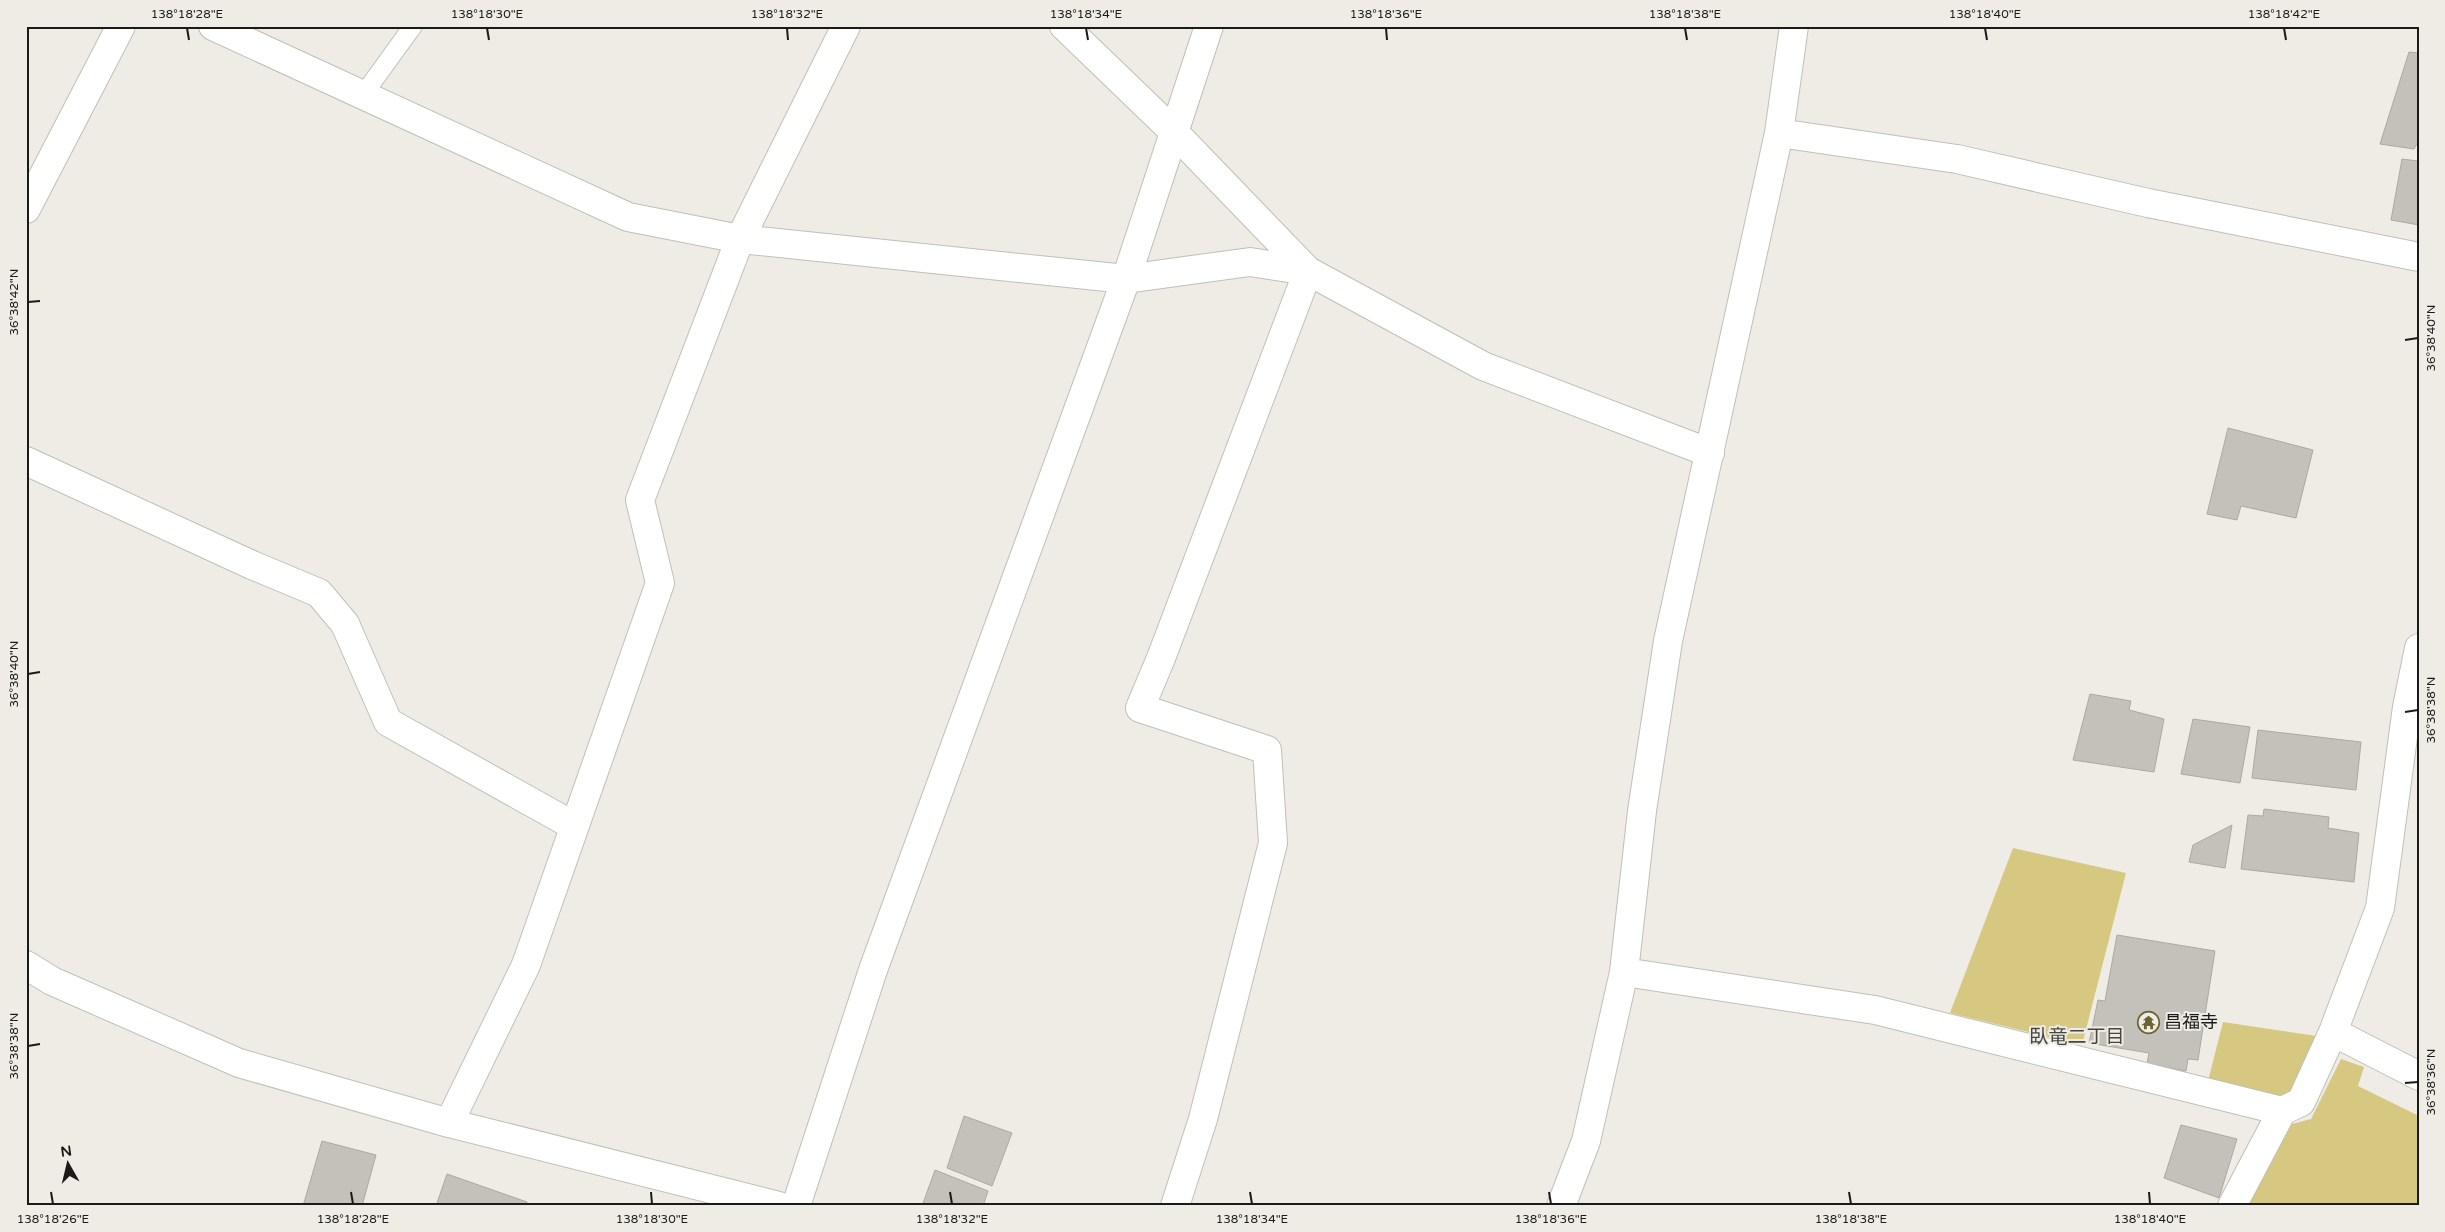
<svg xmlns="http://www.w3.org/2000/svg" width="2445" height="1232" font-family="'Varela Round','Noto Sans JP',sans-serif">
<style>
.green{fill:#d7c881}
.building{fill:#c3c1ba;stroke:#aaa9a2}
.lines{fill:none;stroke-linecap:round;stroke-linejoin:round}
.lane-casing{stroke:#c0bfb8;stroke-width:20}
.street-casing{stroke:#c0bfb8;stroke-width:30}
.secondary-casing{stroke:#c0bfb8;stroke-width:30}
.lane{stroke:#fff;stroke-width:18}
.street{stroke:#fff;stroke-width:28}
.secondary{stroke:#fff;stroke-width:28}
.ticks{fill:none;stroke:#1b1a18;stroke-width:2}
.labels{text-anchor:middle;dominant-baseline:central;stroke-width:4;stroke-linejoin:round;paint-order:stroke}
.poi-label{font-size:18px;fill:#1b1a18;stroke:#eeece5;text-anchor:start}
.neighbourhood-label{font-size:19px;fill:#46453f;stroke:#eeece5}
.neatline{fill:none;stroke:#1b1a18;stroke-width:2}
.ticks-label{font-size:12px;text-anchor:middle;fill:#1b1a18}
</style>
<rect width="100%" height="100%" fill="#eeece5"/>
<path class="green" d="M 2013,848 L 2126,873 L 2082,1045 L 1950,1013 Z
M 2223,1022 L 2317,1036 L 2289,1101 L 2208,1081 Z
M 2341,1059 L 2364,1067 L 2358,1086 L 2419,1116 L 2419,1206 L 2244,1206 L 2288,1125 L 2311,1119 Z"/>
<path class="building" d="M 2409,52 L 2419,53 L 2419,140 L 2414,149 L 2380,144 Z
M 2419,158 L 2419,225 L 2391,220 L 2402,159 L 2418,161 Z
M 2228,428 L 2313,450 L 2296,518 L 2241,506 L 2237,520 L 2207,514 Z
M 2090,694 L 2131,701 L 2129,710 L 2164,719 L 2154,772 L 2073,760 Z
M 2193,719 L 2250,727 L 2240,783 L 2181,774 Z
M 2258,730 L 2361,742 L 2356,790 L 2252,778 Z
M 2264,809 L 2329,817 L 2328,828 L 2359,833 L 2354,882 L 2241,869 L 2248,815 L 2263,816 Z
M 2232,825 L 2225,868 L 2189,862 L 2193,845 Z
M 2117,935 L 2215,951 L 2198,1060 L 2188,1059 L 2186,1071 L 2147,1064 L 2149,1053 L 2089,1043 L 2098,1000 L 2105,1001 Z
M 964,1116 L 1012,1133 L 992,1186 L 947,1168 Z
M 2181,1125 L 2237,1139 L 2219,1198 L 2164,1178 Z
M 322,1141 L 376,1155 L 362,1206 L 303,1206 Z
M 935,1170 L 988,1191 L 983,1206 L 922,1206 Z
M 447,1174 L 527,1202 L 525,1206 L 436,1206 Z"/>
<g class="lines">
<defs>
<path id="lane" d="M 363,95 L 413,26"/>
<path id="street" d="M 213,26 L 628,217 L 740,239 L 1126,279 L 1250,262 L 1308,271
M 1064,26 L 1173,131 L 1308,271 L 1483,366 L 1710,453
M 1779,133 L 1957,159 L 2148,203 L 2419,257
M 26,209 L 121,26
M 26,461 L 252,565 L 319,593 L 345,624 L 388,722 L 574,826
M 1624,972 L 1875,1010 L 2282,1111 L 2301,1102 L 2333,1032 L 2380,908 L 2407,707 L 2419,648
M 2333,1032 L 2419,1076
M 449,1123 L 526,965 L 660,583 L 640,500 L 740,239 L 846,26
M 1175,1206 L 1203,1119 L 1273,843 L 1267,750 L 1140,708 L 1161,658 L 1308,271
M 1561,1206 L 1586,1141 L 1624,972 L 1642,811 L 1668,641 L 1779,133 L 1794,26
M 2232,1206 L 2282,1111"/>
<path id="secondary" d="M 26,965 L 52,981 L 239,1063 L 449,1123 L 779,1206
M 796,1206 L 873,970 L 1126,279 L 1209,26"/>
</defs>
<use href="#lane" class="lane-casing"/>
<use href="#street" class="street-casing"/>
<use href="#secondary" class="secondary-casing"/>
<use href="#lane" class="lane"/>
<use href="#street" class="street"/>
<use href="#secondary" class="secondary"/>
</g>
<path class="ticks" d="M 187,28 L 189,40M 487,28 L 489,40M 787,28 L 788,40M 1086,28 L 1088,40M 1386,28 L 1387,40M 1685,28 L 1687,40M 1985,28 L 1987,40M 2284,28 L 2286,40M 28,302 L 40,301M 2405,340 L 2418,338M 28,674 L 40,672M 2405,712 L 2418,710M 28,1046 L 40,1044M 2405,1083 L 2418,1082M 51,1192 L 53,1204M 351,1192 L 353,1204M 651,1192 L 652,1204M 950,1192 L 952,1204M 1250,1192 L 1252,1204M 1549,1192 L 1551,1204M 1849,1192 L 1851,1204M 2149,1192 L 2150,1204"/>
<defs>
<symbol id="temple-ring" viewBox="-11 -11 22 22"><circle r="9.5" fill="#eeece5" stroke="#6e6330" stroke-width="1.5"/><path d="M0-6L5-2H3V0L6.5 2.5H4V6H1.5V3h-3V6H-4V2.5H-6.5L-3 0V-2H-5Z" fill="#6e6330"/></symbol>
</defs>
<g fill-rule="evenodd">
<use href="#temple-ring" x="2136" y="1010" width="25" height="25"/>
</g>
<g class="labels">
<g class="poi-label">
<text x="2164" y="1022">昌福寺</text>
</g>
<g class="neighbourhood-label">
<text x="2077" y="1037">臥竜二丁目</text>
</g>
</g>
<rect width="2445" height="1232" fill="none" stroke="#eeece5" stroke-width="55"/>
<g transform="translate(68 1164) rotate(352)" stroke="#eeece5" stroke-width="4" paint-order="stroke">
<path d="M0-4L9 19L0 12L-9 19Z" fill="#1b1a18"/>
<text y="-8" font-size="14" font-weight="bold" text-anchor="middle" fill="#1b1a18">N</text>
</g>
<rect x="28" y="28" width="2390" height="1176" class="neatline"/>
<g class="ticks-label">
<text x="187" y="18">138°18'28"E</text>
<text x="487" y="18">138°18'30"E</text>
<text x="787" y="18">138°18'32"E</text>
<text x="1086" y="18">138°18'34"E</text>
<text x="1386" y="18">138°18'36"E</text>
<text x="1685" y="18">138°18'38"E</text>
<text x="1985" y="18">138°18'40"E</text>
<text x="2284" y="18">138°18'42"E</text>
<text transform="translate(14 302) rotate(-90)" y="4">36°38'42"N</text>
<text transform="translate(2431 338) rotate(-90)" y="4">36°38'40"N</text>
<text transform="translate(14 674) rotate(-90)" y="4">36°38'40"N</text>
<text transform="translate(2431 710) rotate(-90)" y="4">36°38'38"N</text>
<text transform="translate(14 1046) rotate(-90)" y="4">36°38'38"N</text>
<text transform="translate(2431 1082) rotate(-90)" y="4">36°38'36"N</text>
<text x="53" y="1223">138°18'26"E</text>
<text x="353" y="1223">138°18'28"E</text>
<text x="652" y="1223">138°18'30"E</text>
<text x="952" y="1223">138°18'32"E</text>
<text x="1252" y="1223">138°18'34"E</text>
<text x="1551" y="1223">138°18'36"E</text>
<text x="1851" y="1223">138°18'38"E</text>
<text x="2150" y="1223">138°18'40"E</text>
</g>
</svg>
